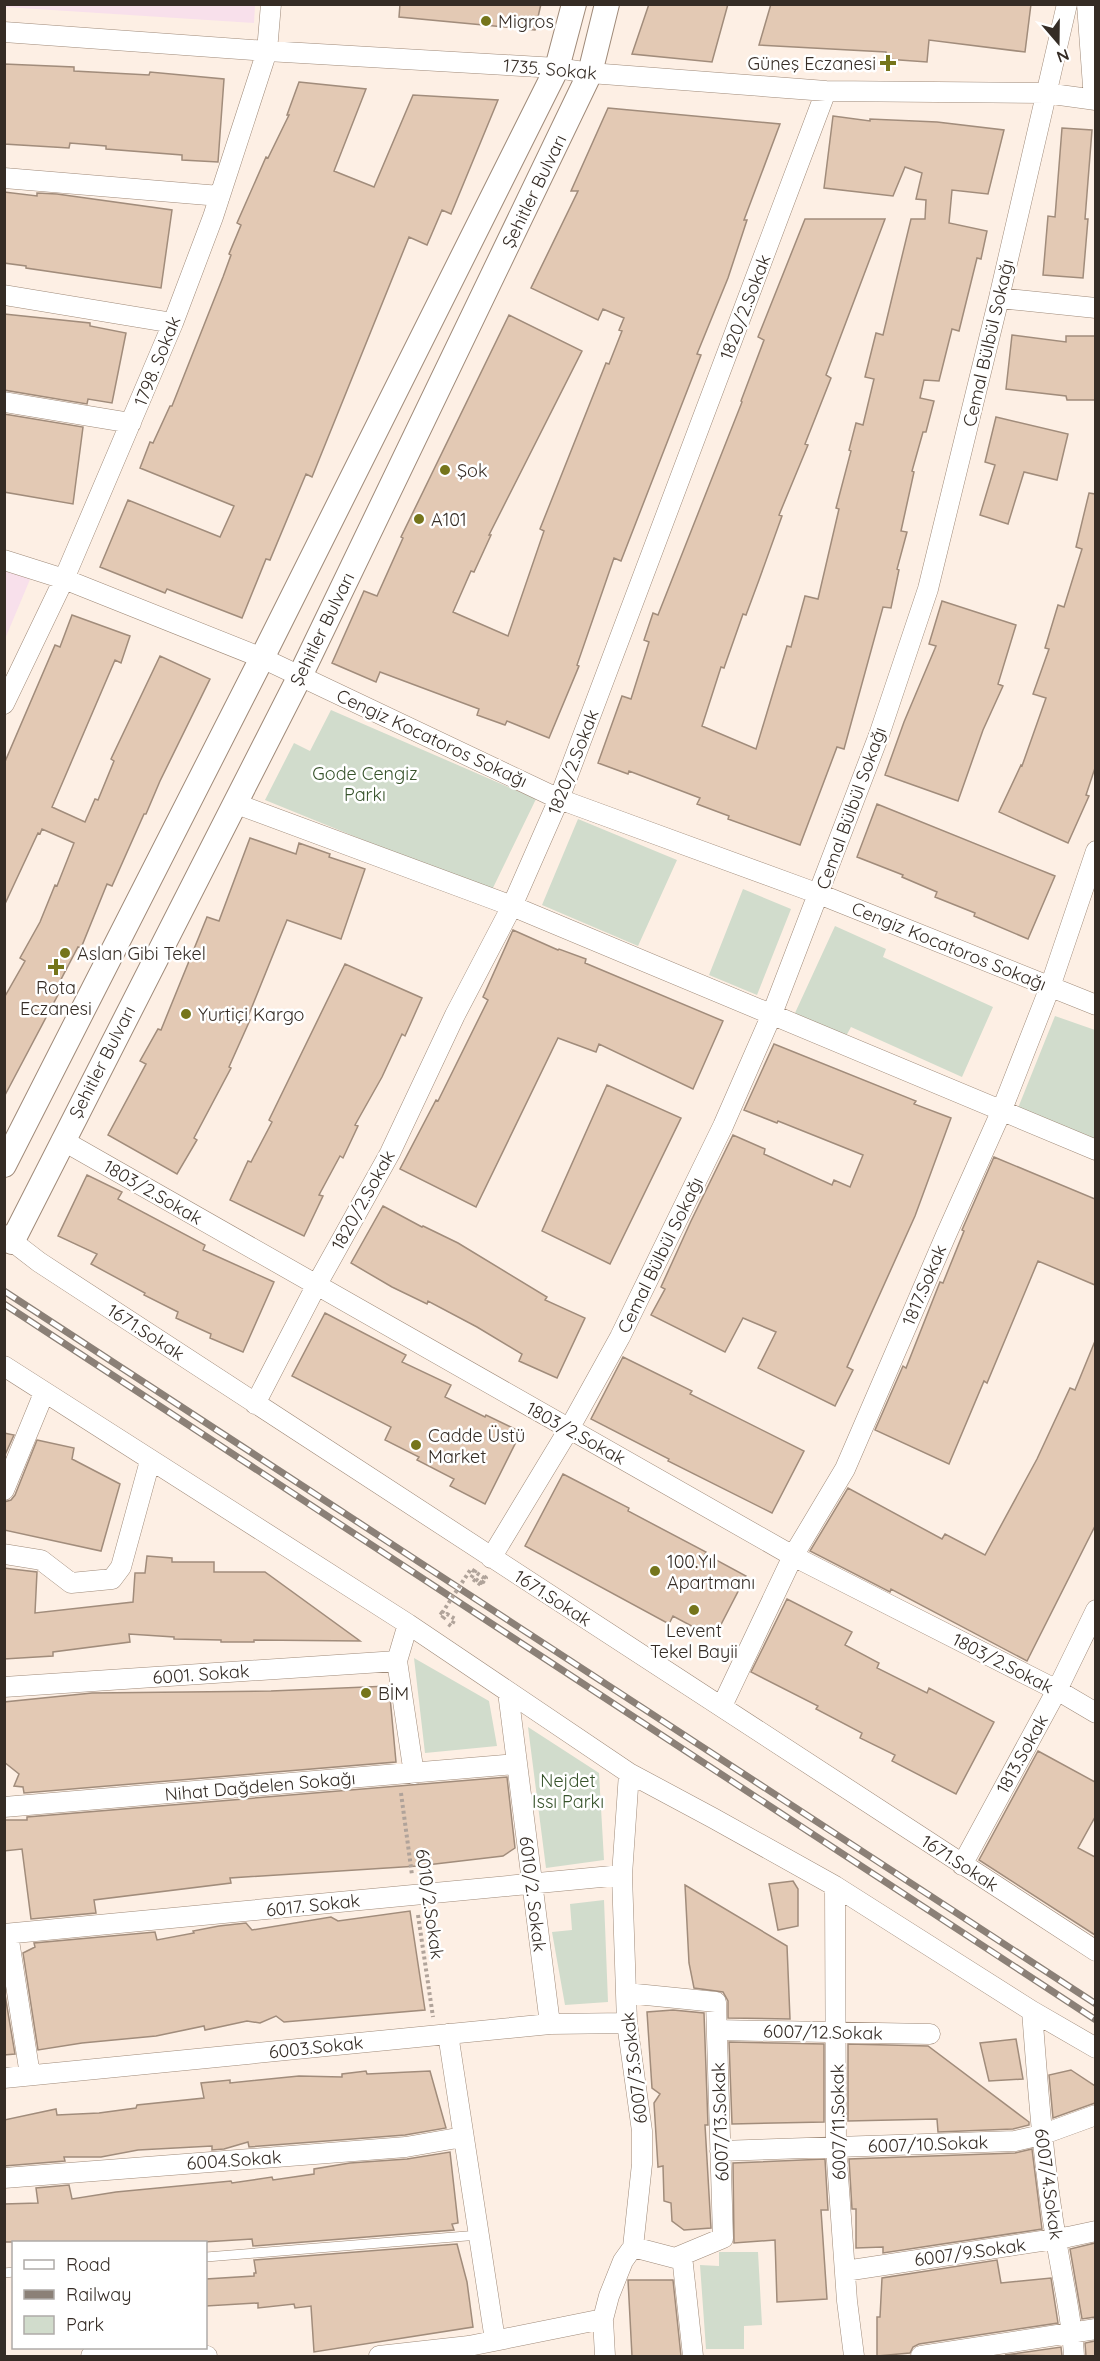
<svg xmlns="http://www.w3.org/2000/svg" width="1100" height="2361" font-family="Quicksand,sans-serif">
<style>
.education{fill:#f8e0eb}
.green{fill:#d1dccc}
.building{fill:#e3c9b4;stroke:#a18c7b;stroke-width:1.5}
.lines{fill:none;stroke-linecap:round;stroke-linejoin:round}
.service-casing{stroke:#9f8a79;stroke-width:10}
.minor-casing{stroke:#9f8a79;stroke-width:21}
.tertiary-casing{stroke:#9f8a79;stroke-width:26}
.path{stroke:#b0a39a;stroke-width:4;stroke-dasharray:3 3;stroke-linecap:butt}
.service{stroke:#fff;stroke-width:9}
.minor{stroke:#fff;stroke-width:20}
.tertiary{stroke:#fff;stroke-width:24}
.rail-casing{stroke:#8b8077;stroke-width:7}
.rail{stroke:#fff;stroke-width:4.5;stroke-dasharray:14;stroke-linecap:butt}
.path-bridge{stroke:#b0a39a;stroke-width:4;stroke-dasharray:3 3;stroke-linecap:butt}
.poi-dot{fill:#75751b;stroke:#fff;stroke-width:2}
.labels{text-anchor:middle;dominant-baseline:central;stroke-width:5;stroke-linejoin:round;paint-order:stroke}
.poi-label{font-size:18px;fill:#352c25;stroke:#fff;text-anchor:start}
.street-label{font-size:18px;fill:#352c25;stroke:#fff}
.park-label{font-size:18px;fill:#37532b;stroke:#fff}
</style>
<rect width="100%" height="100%" fill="#fdefe4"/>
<path class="education" d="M 4,5 L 5,4 L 255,5 L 254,23 L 5,7 Z
M 5,569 L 31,577 L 5,639 Z"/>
<path class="green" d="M 331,710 L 536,799 L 491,892 L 265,800 L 294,743 L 310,751 Z
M 578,819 L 677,860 L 638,946 L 542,905 Z
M 743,889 L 791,909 L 757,995 L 709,975 Z
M 835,926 L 886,949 L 883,957 L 993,1007 L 962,1077 L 851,1027 L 846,1036 L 795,1013 Z
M 1055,1016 L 1095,1030 L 1095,1140 L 1018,1108 Z
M 414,1658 L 489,1701 L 497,1746 L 425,1753 Z
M 528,1727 L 599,1773 L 604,1860 L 546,1868 Z
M 604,1900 L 608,2002 L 565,2005 L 552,1932 L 572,1930 L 570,1904 Z
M 719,2252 L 758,2252 L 762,2325 L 744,2326 L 744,2349 L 706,2349 L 700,2265 L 719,2266 Z"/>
<path class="building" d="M 400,4 L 541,4 L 535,30 L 399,17 Z
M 649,4 L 728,4 L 712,62 L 632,54 Z
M 771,4 L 963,5 L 1031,4 L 1025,52 L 929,40 L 927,62 L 886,59 L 886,52 L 759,45 Z
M 4,64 L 74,67 L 74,71 L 149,75 L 150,72 L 224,79 L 218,162 L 182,160 L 182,155 L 106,149 L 106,146 L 70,143 L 69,148 L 4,144 Z
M 299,82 L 366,89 L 334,171 L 374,187 L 413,95 L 498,100 L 451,214 L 442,210 L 427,245 L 409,237 L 312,477 L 306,474 L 270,560 L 266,559 L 242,618 L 167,589 L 165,593 L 100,567 L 128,500 L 220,537 L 234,506 L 140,468 L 150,442 L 153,443 L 170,406 L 172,406 L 223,277 L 231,255 L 229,254 L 241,225 L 237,223 L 266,157 L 268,158 L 289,115 L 287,115 Z
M 608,108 L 780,124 L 744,220 L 747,220 L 728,278 L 697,354 L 701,355 L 621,561 L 614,558 L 577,665 L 579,666 L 549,738 L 507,721 L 505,725 L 477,715 L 479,709 L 380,672 L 376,682 L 332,663 L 364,591 L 377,596 L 403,538 L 401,537 L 509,315 L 582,351 L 489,535 L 491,535 L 474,572 L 471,571 L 453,612 L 508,636 L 544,531 L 540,529 L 606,363 L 609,364 L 622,331 L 619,330 L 624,318 L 603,309 L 598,320 L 531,288 L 578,191 L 571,191 Z
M 833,116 L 870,121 L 870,119 L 937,122 L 1004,130 L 988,194 L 952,190 L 949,223 L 987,231 L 981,259 L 977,258 L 959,331 L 952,329 L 939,381 L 924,380 L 920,398 L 934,401 L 926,432 L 923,432 L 912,471 L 914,472 L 901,531 L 907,532 L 897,569 L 899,570 L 891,608 L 883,607 L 844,749 L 837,747 L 800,845 L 728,819 L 729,816 L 697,804 L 700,798 L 629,771 L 628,774 L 598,763 L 622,696 L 631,699 L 649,642 L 644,640 L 653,613 L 658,615 L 742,402 L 741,401 L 764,340 L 758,337 L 805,219 L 885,219 L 826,375 L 831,378 L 805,444 L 808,445 L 779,515 L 782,516 L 759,580 L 746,615 L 743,614 L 724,668 L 721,667 L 702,726 L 756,749 L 787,646 L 791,647 L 805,596 L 818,599 L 839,509 L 836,508 L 851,451 L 849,450 L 856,423 L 863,425 L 874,379 L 865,377 L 876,333 L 883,335 L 911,219 L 925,219 L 926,200 L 916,199 L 922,173 L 905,167 L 893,196 L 824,188 Z
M 1062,128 L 1092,130 L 1085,219 L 1088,219 L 1083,278 L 1043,275 L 1048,216 L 1055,217 Z
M 4,192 L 37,196 L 37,193 L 57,194 L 172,210 L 161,288 L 26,268 L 26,266 L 4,263 Z
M 4,314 L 90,323 L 90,326 L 126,333 L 112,403 L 88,399 L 87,404 L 4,390 Z
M 1012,335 L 1066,342 L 1066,336 L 1095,336 L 1095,400 L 1067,400 L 1066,396 L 1006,389 Z
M 4,414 L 83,427 L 73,504 L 4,492 Z
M 996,417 L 1068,434 L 1057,480 L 1024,472 L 1008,524 L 980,515 L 995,465 L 985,462 Z
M 1089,493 L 1095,494 L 1095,768 L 1086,795 L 1089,796 L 1068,843 L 999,812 L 1021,765 L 1022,766 L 1046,698 L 1033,694 L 1049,649 L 1045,648 L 1058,605 L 1064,607 L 1082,549 L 1076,547 Z
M 942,601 L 1016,625 L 998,684 L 1003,686 L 983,730 L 958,801 L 885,775 L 904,722 L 936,646 L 929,644 Z
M 72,615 L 130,636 L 121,663 L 115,660 L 52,807 L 85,822 L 95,799 L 98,800 L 114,761 L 111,759 L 160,656 L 210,679 L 160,781 L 146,814 L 144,814 L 112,886 L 107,884 L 81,948 L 78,947 L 56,989 L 60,991 L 4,1097 L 4,998 L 25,961 L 20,958 L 40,922 L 55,885 L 57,886 L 74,843 L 42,829 L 40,834 L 38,833 L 4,906 L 4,764 L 55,645 L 60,647 Z
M 877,804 L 1055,876 L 1028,939 L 974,916 L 975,913 L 935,897 L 937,892 L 902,877 L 903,875 L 857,857 Z
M 250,838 L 296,854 L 299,843 L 330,854 L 329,857 L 365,869 L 341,939 L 287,920 L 247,1019 L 250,1020 L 229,1067 L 231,1068 L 194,1138 L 197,1140 L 177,1174 L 108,1135 L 146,1064 L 140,1061 L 158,1029 L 161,1030 L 207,917 L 219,921 Z
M 513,930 L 558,950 L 559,949 L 586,959 L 585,963 L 723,1021 L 693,1089 L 599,1044 L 596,1052 L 558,1038 L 476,1207 L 400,1169 L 436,1100 L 438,1101 L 488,1000 L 483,997 Z
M 345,964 L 422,998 L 405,1036 L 402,1034 L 382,1077 L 355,1125 L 358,1126 L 343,1158 L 340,1156 L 319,1195 L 323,1196 L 304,1236 L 230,1200 L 248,1161 L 251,1162 L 272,1122 L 269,1120 Z
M 774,1044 L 916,1101 L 914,1104 L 951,1118 L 915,1216 L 847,1367 L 853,1370 L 835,1406 L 758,1368 L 776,1332 L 743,1318 L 725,1352 L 651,1315 L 665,1289 L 661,1287 L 691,1221 L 733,1135 L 765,1149 L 764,1154 L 832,1185 L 834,1180 L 850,1187 L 863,1155 L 778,1121 L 777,1123 L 744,1110 Z
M 607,1085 L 681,1118 L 610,1264 L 542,1231 Z
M 994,1157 L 1095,1199 L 1095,1285 L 1038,1261 L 987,1383 L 984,1381 L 949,1464 L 875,1430 L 903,1366 L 906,1368 L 940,1282 L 943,1283 L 964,1231 L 962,1230 Z
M 87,1175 L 122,1192 L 118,1199 L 205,1245 L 203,1250 L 274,1282 L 243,1352 L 210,1338 L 211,1334 L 176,1318 L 178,1312 L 144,1295 L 145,1293 L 91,1264 L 97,1254 L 58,1236 Z
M 383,1206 L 422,1227 L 423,1226 L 458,1243 L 547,1297 L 545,1300 L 585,1318 L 557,1378 L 519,1361 L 522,1354 L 477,1327 L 428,1301 L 427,1304 L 392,1287 L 351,1263 Z
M 325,1313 L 406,1355 L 402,1362 L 451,1385 L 445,1397 L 485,1417 L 486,1415 L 521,1432 L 485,1504 L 450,1486 L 454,1479 L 417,1460 L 419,1457 L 385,1440 L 391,1427 L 292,1376 Z
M 1095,1341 L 1095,1526 L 1027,1661 L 891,1589 L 890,1592 L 810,1551 L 848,1488 L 942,1539 L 945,1534 L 985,1555 L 1037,1459 L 1070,1388 L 1075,1390 Z
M 623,1357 L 692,1391 L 690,1394 L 804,1451 L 772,1513 L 668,1461 L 669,1459 L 591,1419 Z
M 4,1433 L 14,1435 L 4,1457 Z
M 37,1440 L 74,1448 L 72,1459 L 120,1484 L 101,1551 L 4,1530 L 4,1502 L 11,1500 L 15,1495 Z
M 563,1474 L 629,1508 L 628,1511 L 706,1552 L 705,1554 L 746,1576 L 714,1638 L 673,1616 L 669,1624 L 525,1546 Z
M 147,1556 L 172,1558 L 172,1562 L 214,1562 L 214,1572 L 265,1572 L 360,1641 L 254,1640 L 254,1642 L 221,1642 L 221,1640 L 174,1639 L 174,1637 L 129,1634 L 130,1642 L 53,1652 L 53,1656 L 4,1659 L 4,1568 L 37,1572 L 35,1613 L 133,1602 L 135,1573 L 145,1573 Z
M 787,1599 L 852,1632 L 845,1645 L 879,1663 L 877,1668 L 927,1693 L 929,1688 L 994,1722 L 956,1794 L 892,1761 L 895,1755 L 860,1738 L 862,1733 L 816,1709 L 818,1706 L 751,1672 Z
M 389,1686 L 396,1762 L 24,1793 L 23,1787 L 14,1786 L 19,1774 L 4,1762 L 4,1702 L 92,1693 L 271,1691 Z
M 1038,1751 L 1095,1782 L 1095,1817 L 1078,1848 L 1095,1857 L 1095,1935 L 979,1860 Z
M 507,1777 L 515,1848 L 503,1856 L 418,1866 L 230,1878 L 231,1883 L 94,1900 L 96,1913 L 31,1919 L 22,1849 L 4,1851 L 4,1820 L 27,1820 L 27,1817 Z
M 793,1881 L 798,1889 L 798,1926 L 778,1930 L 769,1884 Z
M 685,1885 L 787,1946 L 790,2019 L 728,2018 L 728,2001 L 723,1992 L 694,1988 L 689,1963 Z
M 410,1911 L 425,2010 L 284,2022 L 276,2016 L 260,2023 L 247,2021 L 205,2030 L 204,2026 L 156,2036 L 82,2043 L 38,2050 L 23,1953 L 35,1947 L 34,1943 L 155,1932 L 157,1940 L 194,1933 L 193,1931 L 219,1926 L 246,1923 L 252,1930 L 331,1917 L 338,1921 Z
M 4,1989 L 15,2054 L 4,2055 Z
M 673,2010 L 704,2013 L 708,2125 L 705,2125 L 711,2228 L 684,2230 L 672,2221 L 671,2203 L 664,2201 L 663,2166 L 658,2167 L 654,2103 L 660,2094 L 652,2088 L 647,2012 Z
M 1016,2039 L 1023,2079 L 989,2081 L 980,2043 Z
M 729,2042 L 824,2044 L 824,2122 L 732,2124 Z
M 848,2044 L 928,2046 L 1029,2122 L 1029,2125 L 1013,2129 L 938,2132 L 937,2119 L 848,2121 Z
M 1071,2070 L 1095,2086 L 1095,2103 L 1053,2118 L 1049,2075 Z
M 366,2071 L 367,2074 L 430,2071 L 446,2128 L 405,2135 L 249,2147 L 248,2142 L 224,2149 L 212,2150 L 212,2146 L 138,2150 L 101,2157 L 64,2157 L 65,2161 L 4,2166 L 4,2120 L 56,2109 L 57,2115 L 99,2113 L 136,2108 L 137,2105 L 204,2098 L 201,2083 L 230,2080 L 230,2083 L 299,2076 L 342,2077 L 342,2074 Z
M 1032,2149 L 1042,2229 L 883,2253 L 883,2247 L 856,2248 L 856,2209 L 852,2209 L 849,2159 L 1015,2153 Z
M 450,2152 L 458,2223 L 452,2224 L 454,2230 L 253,2246 L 252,2239 L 203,2242 L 4,2242 L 4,2204 L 38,2203 L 36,2188 L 69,2185 L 72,2199 L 116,2192 L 231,2181 L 232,2183 L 272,2177 L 273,2180 L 314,2174 L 314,2169 L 350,2163 L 407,2159 Z
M 825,2159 L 828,2210 L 821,2210 L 827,2299 L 777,2302 L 775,2240 L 734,2243 L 733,2163 Z
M 1095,2243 L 1095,2317 L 1082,2319 L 1070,2249 Z
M 457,2244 L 467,2282 L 473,2327 L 314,2352 L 311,2306 L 295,2308 L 294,2304 L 258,2308 L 258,2303 L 206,2306 L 206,2279 L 254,2276 L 254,2273 L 256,2273 L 254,2260 Z
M 997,2260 L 1001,2283 L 1051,2278 L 1058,2323 L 919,2344 L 913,2347 L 910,2353 L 877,2356 L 877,2317 L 880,2317 L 882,2278 Z
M 628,2280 L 673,2280 L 681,2356 L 632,2356 Z
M 1095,2341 L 1095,2356 L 1086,2356 L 1085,2343 Z
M 1061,2347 L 1062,2356 L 1005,2355 Z"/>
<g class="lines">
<defs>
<path id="service" d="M 206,2257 L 479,2235
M 4,2273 L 14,2272"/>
<path id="minor" d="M 1087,4 L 1094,100
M 4,32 L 267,51 L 557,68 L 590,73 L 826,91 L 1045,93 L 1096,100
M 4,178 L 220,196
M 4,295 L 173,323
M 999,298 L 1096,308
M 4,402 L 131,423
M 4,560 L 64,579 L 262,658 L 559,799 L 819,894 L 1096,1005
M 4,704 L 64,579 L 173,323 L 213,217 L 267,51 L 271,4
M 234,803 L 512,906 L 1096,1150
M 62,1140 L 793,1556 L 1057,1690 L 1096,1713
M 4,1235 L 39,1262 L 1096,1951
M 4,1366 L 408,1624 L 629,1773 L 713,1818 L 835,1886 L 1032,2011 L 1096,2048
M 255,1404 L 316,1286 L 390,1153 L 455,1015 L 512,906 L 559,799 L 826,91
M 4,1490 L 44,1393
M 4,1554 L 41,1560 L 71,1583 L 112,1579 L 121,1567 L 150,1461
M 491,1558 L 569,1429 L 620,1337 L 723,1126 L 772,1014 L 879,735 L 928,589 L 999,298 L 1067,4
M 408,1624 L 397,1661 L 414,1774
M 4,1687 L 397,1661
M 508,1692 L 550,2024
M 722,1706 L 793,1556 L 845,1469 L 946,1235 L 1001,1112 L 1050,987 L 1096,851
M 4,1807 L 516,1764
M 962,1865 L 1057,1690 L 1096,1610
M 835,1886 L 836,2147 L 847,2301 L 854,2356
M 4,1934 L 622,1875
M 8,1934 L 30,2075
M 626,1993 L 716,2002 L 723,2238 L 675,2258 L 633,2247
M 1032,2011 C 1038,2087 1043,2163 1056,2239 C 1062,2278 1072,2317 1074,2356
M 717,2030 L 930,2034
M 448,2034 L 495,2340
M 4,2078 L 550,2024 L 627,2023
M 720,2151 L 1015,2141 L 1041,2135 L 1096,2115
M 4,2178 L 406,2147 L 463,2137
M 682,2256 L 693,2356
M 845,2271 L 1068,2237 L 1096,2231
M 91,2356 L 189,2351 L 207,2356
M 379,2356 L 469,2346 L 603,2319
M 605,2356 L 603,2319 L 609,2296 L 623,2261 L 633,2247 L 642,2164 L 642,2131 L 627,2023 L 622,1875 L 629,1773
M 921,2356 L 1096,2329"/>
<path id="tertiary" d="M 4,1165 L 262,658 L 557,68 L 574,4
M 12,1242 L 300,676 L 590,73 L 607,4"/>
</defs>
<use href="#service" class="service-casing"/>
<use href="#minor" class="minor-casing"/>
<use href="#tertiary" class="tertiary-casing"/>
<path class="path" d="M 476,1570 L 471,1578 L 481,1585 L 486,1578 L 484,1576
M 440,1612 L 444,1615 L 442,1618
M 443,1619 L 447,1614 L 455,1619 L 451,1626 L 447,1623
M 401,1793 L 412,1875
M 418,1915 L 433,2017"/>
<use href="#service" class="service"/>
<use href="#minor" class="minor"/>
<use href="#tertiary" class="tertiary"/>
<defs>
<path id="rail" d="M 4,1291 L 1096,2004
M 4,1304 L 1096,2020"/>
</defs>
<use href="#rail" class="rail-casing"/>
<use href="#rail" class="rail"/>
<path class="path-bridge" d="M 442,1613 L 471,1569 L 484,1578 L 481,1583 L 473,1577"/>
</g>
<g class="poi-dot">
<circle cx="486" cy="21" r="6"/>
<path d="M885 54h6v6h6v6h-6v6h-6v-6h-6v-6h6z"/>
<circle cx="445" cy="470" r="6"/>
<circle cx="419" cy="519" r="6"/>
<circle cx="65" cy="953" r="6"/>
<path d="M53 958h6v6h6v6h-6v6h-6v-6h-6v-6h6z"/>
<circle cx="186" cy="1014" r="6"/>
<circle cx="416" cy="1445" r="6"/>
<circle cx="655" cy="1571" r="6"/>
<circle cx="694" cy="1610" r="6"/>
<circle cx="366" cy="1693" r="6"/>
</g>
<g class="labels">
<g class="poi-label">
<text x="498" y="21">Migros</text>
<text x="876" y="63" text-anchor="end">Güneş Eczanesi</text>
<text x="457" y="470">Şok</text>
<text x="431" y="519">A101</text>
<text x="77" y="953">Aslan Gibi Tekel</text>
<text x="56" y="987" text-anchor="middle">Rota<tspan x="56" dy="21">Eczanesi</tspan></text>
<text x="198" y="1014">Yurtiçi Kargo</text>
<text x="428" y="1435">Cadde Üstü<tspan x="428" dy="21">Market</tspan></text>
<text x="667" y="1561">100.Yıl<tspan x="667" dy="21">Apartmanı</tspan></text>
<text x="694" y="1630" text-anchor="middle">Levent<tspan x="694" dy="21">Tekel Bayii</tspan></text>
<text x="378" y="1693">BİM</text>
</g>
<g class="street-label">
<text transform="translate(550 69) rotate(5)">1735. Sokak</text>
<text transform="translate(534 191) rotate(-64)">Şehitler Bulvarı</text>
<text transform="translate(745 307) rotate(-69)">1820/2.Sokak</text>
<text transform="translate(988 343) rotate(-77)">Cemal Bülbül Sokağı</text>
<text transform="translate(157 361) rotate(-68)">1798. Sokak</text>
<text transform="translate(322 629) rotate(-64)">Şehitler Bulvarı</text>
<text transform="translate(432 738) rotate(25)">Cengiz Kocatoros Sokağı</text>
<text transform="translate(573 762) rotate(-69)">1820/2.Sokak</text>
<text transform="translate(851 808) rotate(-70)">Cemal Bülbül Sokağı</text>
<text transform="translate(949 946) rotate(22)">Cengiz Kocatoros Sokağı</text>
<text transform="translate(102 1062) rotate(-63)">Şehitler Bulvarı</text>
<text transform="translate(153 1192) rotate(30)">1803/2.Sokak</text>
<text transform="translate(363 1200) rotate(-61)">1820/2.Sokak</text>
<text transform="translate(660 1255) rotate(-64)">Cemal Bülbül Sokağı</text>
<text transform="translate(924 1285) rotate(-67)">1817.Sokak</text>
<text transform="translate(146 1332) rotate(33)">1671.Sokak</text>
<text transform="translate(576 1433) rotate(29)">1803/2.Sokak</text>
<text transform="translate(553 1598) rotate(33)">1671.Sokak</text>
<text transform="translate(1003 1663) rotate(27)">1803/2.Sokak</text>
<text transform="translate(201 1674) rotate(-4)">6001. Sokak</text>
<text transform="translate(1022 1754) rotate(-61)">1813.Sokak</text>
<text transform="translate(260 1786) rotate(-5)">Nihat Dağdelen Sokağı</text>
<text transform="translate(960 1863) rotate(33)">1671.Sokak</text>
<text transform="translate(533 1894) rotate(83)">6010/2. Sokak</text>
<text transform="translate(430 1904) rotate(82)">6010/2.Sokak</text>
<text transform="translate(313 1905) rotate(-6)">6017. Sokak</text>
<text transform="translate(823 2032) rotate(1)">6007/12.Sokak</text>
<text transform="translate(316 2047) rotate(-6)">6003.Sokak</text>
<text transform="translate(634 2068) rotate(-97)">6007/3.Sokak</text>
<text transform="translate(720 2122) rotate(-92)">6007/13.Sokak</text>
<text transform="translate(838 2122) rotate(-91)">6007/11.Sokak</text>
<text transform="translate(928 2144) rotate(-2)">6007/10.Sokak</text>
<text transform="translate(234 2160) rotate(-4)">6004.Sokak</text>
<text transform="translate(1049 2184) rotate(82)">6007/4.Sokak</text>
<text transform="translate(970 2252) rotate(-8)">6007/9.Sokak</text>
</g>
<g class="park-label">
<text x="365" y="773">Gode Cengiz<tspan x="365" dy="21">Parkı</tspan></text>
<text x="568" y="1780">Nejdet<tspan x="568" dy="21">Issı Parkı</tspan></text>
</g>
</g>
<rect width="1100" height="2361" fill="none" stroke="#352c25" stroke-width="12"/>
<rect x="12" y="2241" width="195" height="108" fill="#ffffff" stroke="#aeaba8" stroke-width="1.5"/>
<rect x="24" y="2260" width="30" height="9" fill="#ffffff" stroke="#aeaba8" stroke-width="1.5"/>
<text x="66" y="2271" font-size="18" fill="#352c25">Road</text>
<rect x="24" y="2290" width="30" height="9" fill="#8b8077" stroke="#aeaba8" stroke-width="1.5"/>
<text x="66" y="2301" font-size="18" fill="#352c25">Railway</text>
<rect x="24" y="2316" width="30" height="18" fill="#d1dccc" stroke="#aeaba8" stroke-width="1.5"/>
<text x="66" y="2331" font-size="18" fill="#352c25">Park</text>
<g transform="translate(1058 42) rotate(160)" stroke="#ffffff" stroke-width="4.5" paint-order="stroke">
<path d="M0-4.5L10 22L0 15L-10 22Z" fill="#352c25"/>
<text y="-9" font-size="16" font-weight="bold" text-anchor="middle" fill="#352c25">N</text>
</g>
</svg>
